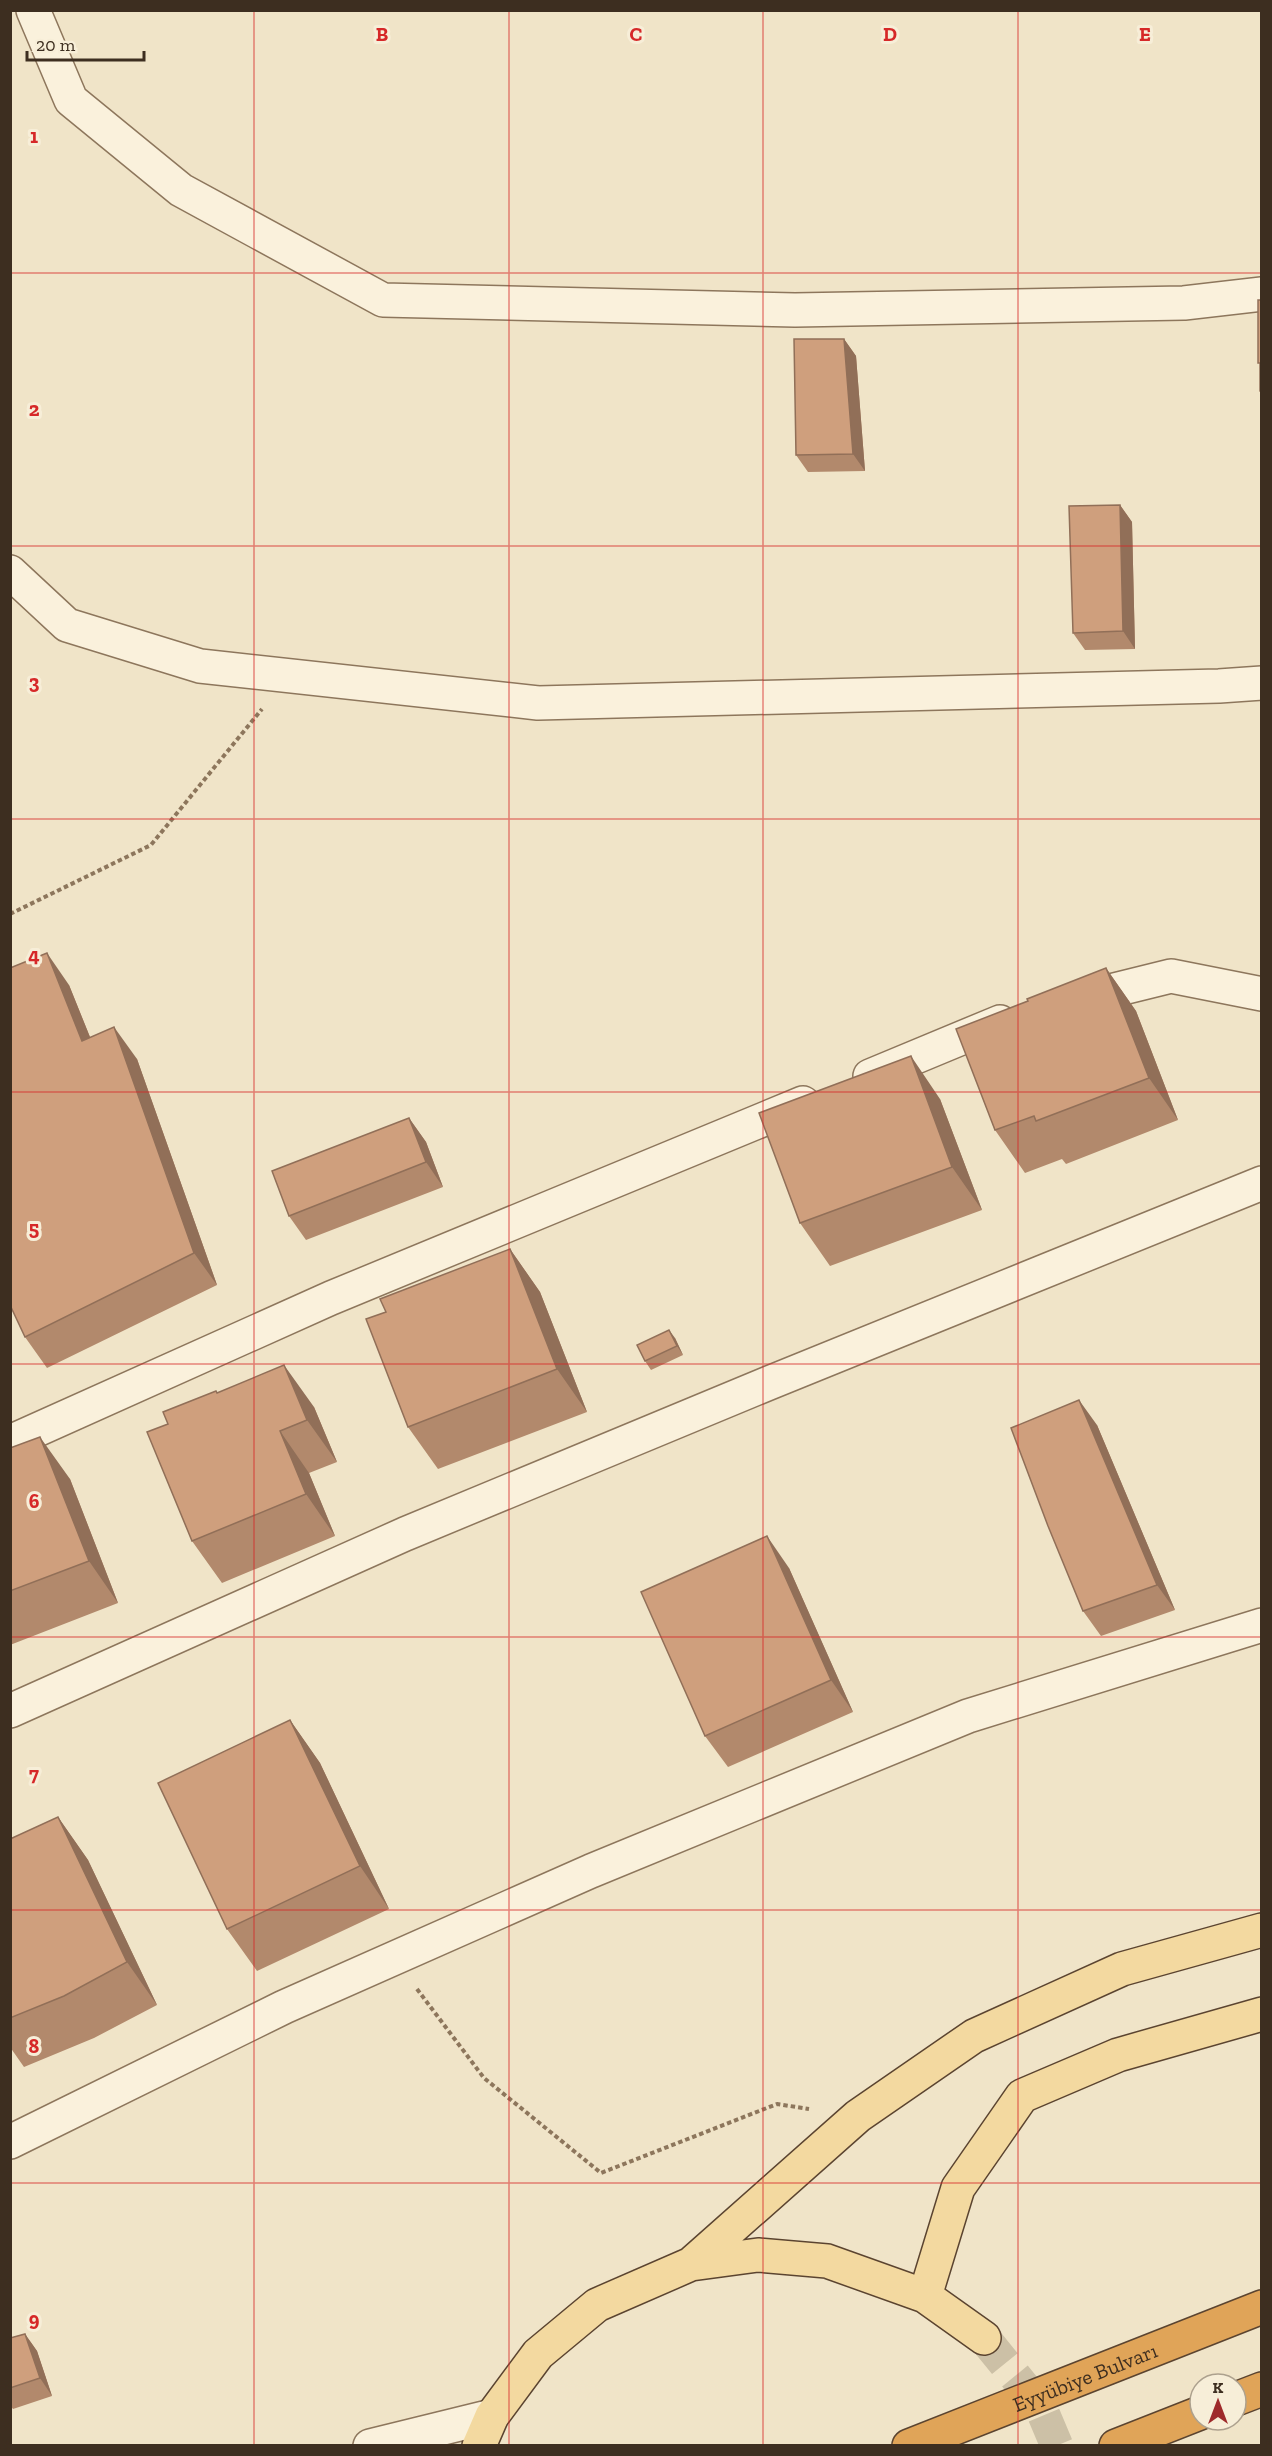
<svg xmlns="http://www.w3.org/2000/svg" width="1272" height="2456" font-family="'Zilla Slab',serif">
<style>
.lines{fill:none;stroke-linecap:round;stroke-linejoin:round}
.major-tunnel{stroke:#ccc0a6;stroke-width:33;stroke-dasharray:33 16;stroke-linecap:butt}
.minor-casing{stroke:#8d765c;stroke-width:36}
.major-casing{stroke:#5b4430;stroke-width:36}
.highway-casing{stroke:#5b4430;stroke-width:36}
.path{stroke:#8d765c;stroke-width:4;stroke-dasharray:4.5 3;stroke-linecap:butt}
.minor{stroke:#faf1dc;stroke-width:33}
.major{stroke:#f3d9a0;stroke-width:33}
.highway{stroke:#e0a458;stroke-width:33}
.wall{fill:#b2896c}
.shaded-wall{fill:#916f58}
.building{fill:#cf9f7d;stroke:#916f58;stroke-width:1.5}
.grid{fill:none;stroke:#d62828;stroke-width:1.5;stroke-opacity:0.55}
.labels{text-anchor:middle;dominant-baseline:central;stroke-width:6;stroke-linejoin:round;paint-order:stroke}
.street-label{font-size:21px;fill:#3d2e20;stroke:#f7eed8}
.grid-label{font-size:20px;text-anchor:middle;font-weight:bold;fill:#d62828;stroke:#f7eed8;stroke-width:6;stroke-linejoin:round;paint-order:stroke}
</style>
<rect width="100%" height="100%" fill="#f0e4c8"/>
<g class="lines">
<path class="major-tunnel" d="M 984,2338 L 1041,2408 L 1057,2446"/>
<defs>
<path id="minor" d="M 33,10 L 71,100 L 181,190 L 383,300 L 795,310 L 1184,303 L 1262,294
M 10,572 L 67,625 L 200,666 L 538,703 L 1219,686 L 1262,683
M 1078,999 L 1171,976 L 1262,994
M 870,1076 L 1000,1022
M 10,1442 L 331,1298 L 803,1103
M 10,1711 L 405,1534 L 769,1383 L 1262,1183
M 10,2142 L 284,2007 L 591,1871 L 968,1716 L 1262,1625
M 370,2446 L 492,2416"/>
<path id="major" d="M 691,2264 L 858,2116 L 974,2036 L 1122,1969 L 1262,1930
M 925,2296 L 958,2188 L 1022,2096 L 1118,2055 L 1262,2014
M 479,2446 L 492,2416 L 538,2354 L 597,2305 L 691,2264 L 758,2255 L 827,2261 L 925,2296 L 984,2338"/>
<g id="highway">
<path d="M 1236,2399 L 1262,2389"/>
<path id="s1" d="M 909,2446 L 1262,2307"/>
<path d="M 1116,2446 L 1200,2413"/>
</g>
</defs>
<use href="#minor" class="minor-casing"/>
<use href="#major" class="major-casing"/>
<use href="#highway" class="highway-casing"/>
<path class="path" d="M 10,914 L 151,845 L 262,709
M 417,1989 L 484,2078 L 601,2173 L 777,2104 L 809,2109"/>
<use href="#minor" class="minor"/>
<use href="#major" class="major"/>
<use href="#highway" class="highway"/>
</g>
<path class="wall" d="M 844,339 L 856,356 L 865,471 L 808,472 L 796,455 Z
M 1120,505 L 1132,522 L 1135,649 L 1085,650 L 1073,633 Z
M 1106,968 L 1136,1011 L 1178,1120 L 1066,1164 L 1062,1159 L 1025,1173 L 995,1130 L 1028,1001 Z
M 69,985 L 90,1037 L 137,1059 L 217,1285 L 47,1368 L 25,1337 Z
M 940,1099 L 982,1210 L 830,1266 L 800,1223 Z
M 409,1118 L 426,1142 L 443,1187 L 306,1240 L 289,1216 Z
M 510,1249 L 540,1292 L 587,1412 L 438,1469 L 408,1427 Z
M 675,1338 L 683,1355 L 651,1370 L 645,1361 Z
M 217,1393 L 314,1407 L 337,1462 L 309,1473 L 335,1536 L 222,1583 L 192,1541 L 168,1424 Z
M 1097,1425 L 1175,1610 L 1101,1636 L 1083,1611 Z
M 10,1448 L 70,1479 L 118,1603 L 10,1645 Z
M 789,1568 L 853,1712 L 728,1767 L 705,1736 Z
M 290,1720 L 320,1763 L 389,1909 L 257,1971 L 227,1929 Z
M 58,1817 L 88,1860 L 157,2005 L 94,2038 L 24,2067 L 10,2047 L 10,1839 Z
M 25,2334 L 37,2351 L 52,2396 L 13,2409 L 10,2405 L 10,2338 Z"/>
<path class="shaded-wall" d="M 844,339 L 856,356 L 865,471 L 853,454 Z
M 1120,505 L 1132,522 L 1135,649 L 1123,631 Z
M 47,953 L 69,985 L 104,1072 L 82,1041 Z
M 1106,968 L 1136,1011 L 1178,1120 L 1149,1078 Z
M 114,1027 L 137,1059 L 217,1285 L 194,1253 Z
M 911,1056 L 940,1099 L 982,1210 L 952,1167 Z
M 409,1118 L 426,1142 L 443,1187 L 426,1162 Z
M 510,1249 L 540,1292 L 587,1412 L 557,1369 Z
M 669,1330 L 675,1338 L 683,1355 L 677,1346 Z
M 284,1365 L 314,1407 L 337,1462 L 307,1420 Z
M 1079,1400 L 1097,1425 L 1175,1610 L 1157,1585 Z
M 280,1431 L 309,1473 L 335,1536 L 306,1494 Z
M 40,1437 L 70,1479 L 118,1603 L 89,1561 Z
M 767,1536 L 789,1568 L 853,1712 L 831,1680 Z
M 290,1720 L 320,1763 L 389,1909 L 360,1866 Z
M 58,1817 L 88,1860 L 157,2005 L 127,1962 Z
M 25,2334 L 37,2351 L 52,2396 L 40,2378 Z"/>
<path class="building" d="M 1258,300 L 1262,300 L 1262,363 L 1258,363 Z
M 794,339 L 844,339 L 853,454 L 796,455 Z
M 1260,364 L 1262,364 L 1262,392 L 1260,391 Z
M 1120,505 L 1123,631 L 1073,633 L 1069,506 Z
M 47,953 L 82,1041 L 114,1027 L 194,1253 L 25,1337 L 10,1305 L 10,968 Z
M 1106,968 L 1149,1078 L 1036,1121 L 1034,1116 L 995,1130 L 956,1029 L 1028,1001 L 1027,999 Z
M 911,1056 L 952,1167 L 800,1223 L 759,1113 Z
M 409,1118 L 426,1162 L 289,1216 L 272,1171 Z
M 510,1249 L 557,1369 L 408,1427 L 366,1319 L 386,1312 L 380,1299 Z
M 669,1330 L 677,1346 L 645,1361 L 637,1345 Z
M 284,1365 L 307,1420 L 280,1431 L 306,1494 L 192,1541 L 147,1432 L 168,1424 L 163,1412 L 216,1391 L 217,1393 Z
M 1079,1400 L 1157,1585 L 1083,1611 L 1048,1526 L 1011,1428 Z
M 40,1437 L 89,1561 L 10,1591 L 10,1448 Z
M 767,1536 L 831,1680 L 705,1736 L 641,1592 Z
M 290,1720 L 360,1866 L 227,1929 L 158,1783 Z
M 58,1817 L 127,1962 L 64,1996 L 10,2018 L 10,1839 Z
M 25,2334 L 40,2378 L 10,2388 L 10,2338 Z"/>
<path class="grid" d="M 254,10 L 254,2446M 509,10 L 509,2446M 763,10 L 763,2446M 1018,10 L 1018,2446M 10,273 L 1262,273M 10,546 L 1262,546M 10,819 L 1262,819M 10,1092 L 1262,1092M 10,1364 L 1262,1364M 10,1637 L 1262,1637M 10,1910 L 1262,1910M 10,2183 L 1262,2183"/>
<g class="labels">
<g class="street-label">
<text stroke="none"><textPath href="#s1" startOffset="189">Eyyübiye Bulvarı</textPath></text>
</g>
</g>
<g class="grid-label">
<text x="382" y="41">B</text>
<text x="636" y="41">C</text>
<text x="890" y="41">D</text>
<text x="1145" y="41">E</text>
<text x="34" y="143">1</text>
<text x="34" y="416">2</text>
<text x="34" y="689">3</text>
<text x="34" y="962">4</text>
<text x="34" y="1235">5</text>
<text x="34" y="1508">6</text>
<text x="34" y="1781">7</text>
<text x="34" y="2053">8</text>
<text x="34" y="2326">9</text>
</g>
<rect width="1272" height="2456" fill="none" stroke="#3d2e20" stroke-width="24"/>
<g transform="translate(1218 2402)"><circle r="28" fill="#f7eed8" stroke="#ada18e" stroke-width="1.5"/>
<path d="M0-4.5L10 22L0 15L-10 22Z" fill="#9e2a2b"/>
<text y="-9" font-size="16" font-weight="bold" text-anchor="middle" fill="#3d2e20">K</text>
</g>
<path d="M27 51v9h117v-9" fill="none" stroke="#3d2e20" stroke-width="3"/>
<text x="36" y="51" font-size="18" fill="#3d2e20" stroke="#f7eed8" stroke-width="4.5" paint-order="stroke">20 m</text>
</svg>
